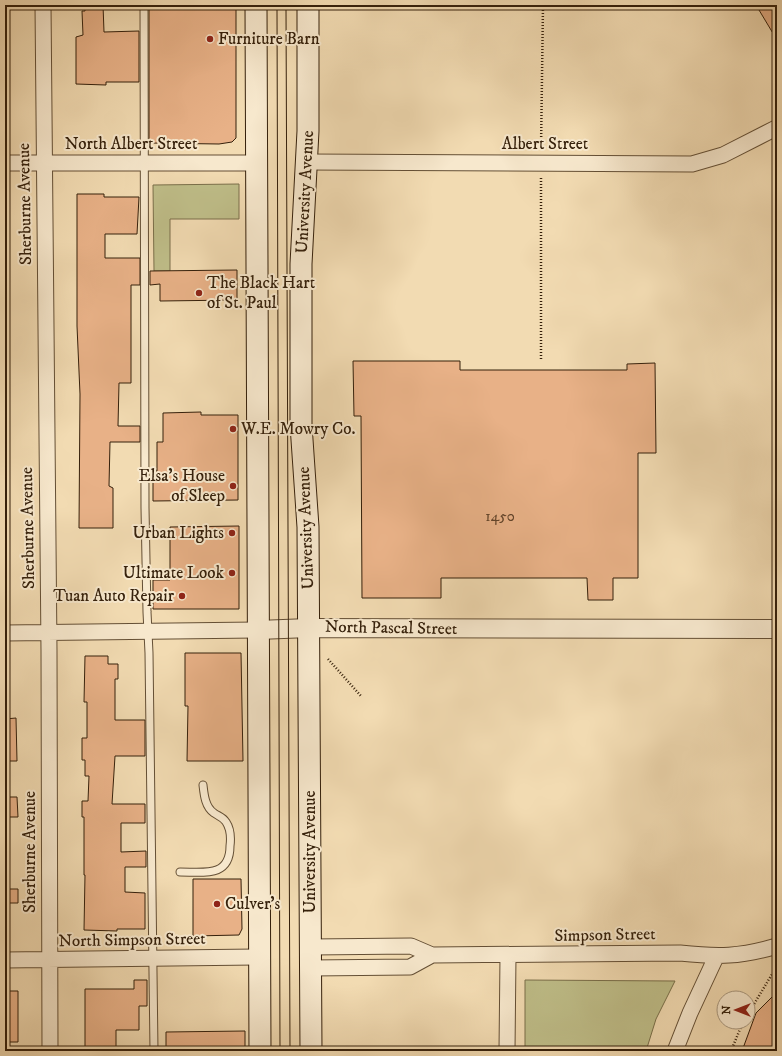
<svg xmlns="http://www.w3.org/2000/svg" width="782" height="1056" font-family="'IM FELL DW Pica',serif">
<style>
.green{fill:#bfbe89;stroke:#7a6f4a}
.building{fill:#e8b187;stroke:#35200b}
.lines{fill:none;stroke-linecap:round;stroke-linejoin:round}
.service-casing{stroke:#644f35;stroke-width:9}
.minor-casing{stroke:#644f35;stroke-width:17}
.tertiary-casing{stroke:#644f35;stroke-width:20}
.secondary-casing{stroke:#35200b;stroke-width:23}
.path{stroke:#35200b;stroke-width:2.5;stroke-dasharray:1 2;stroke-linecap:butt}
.service{stroke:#f7e8cd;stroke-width:7}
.minor{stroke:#f7e8cd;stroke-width:15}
.tertiary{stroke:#f7e8cd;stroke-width:18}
.secondary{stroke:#f7e8cd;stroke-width:21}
.tram{stroke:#35200b;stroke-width:1}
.poi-dot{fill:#8f2418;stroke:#f7e8cd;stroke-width:1.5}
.labels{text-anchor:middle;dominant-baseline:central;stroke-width:4;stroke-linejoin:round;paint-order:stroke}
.number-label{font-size:15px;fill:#62442a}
.poi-label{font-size:17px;fill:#35200b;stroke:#f7e8cd;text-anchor:start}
.street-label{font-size:17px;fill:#35200b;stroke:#f7e8cd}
</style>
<rect width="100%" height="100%" fill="#f2dbb2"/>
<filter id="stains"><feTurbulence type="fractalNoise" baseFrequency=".005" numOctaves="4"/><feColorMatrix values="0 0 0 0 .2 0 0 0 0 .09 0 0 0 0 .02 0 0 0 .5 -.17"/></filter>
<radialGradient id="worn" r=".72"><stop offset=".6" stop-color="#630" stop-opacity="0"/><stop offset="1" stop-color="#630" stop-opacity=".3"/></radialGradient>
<path class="green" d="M 239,184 L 239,219 L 170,219 L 170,271 L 154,271 L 153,185 Z
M 525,980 L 675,981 L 656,1019 L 646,1051 L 525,1051 Z"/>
<path class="building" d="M 85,5 L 103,5 L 104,32 L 139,31 L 139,82 L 106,82 L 106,85 L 76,84 L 76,37 L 83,35 L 82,11 L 85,11 Z
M 149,5 L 236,5 L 236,138 L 232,142 L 219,144 L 149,143 Z
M 756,5 L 777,5 L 777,40 Z
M 77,194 L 104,194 L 104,197 L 139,197 L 137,234 L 105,234 L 105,258 L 140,258 L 140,285 L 131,285 L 131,383 L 119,383 L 118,426 L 140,426 L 140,442 L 110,442 L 109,486 L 113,488 L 113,528 L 79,528 L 80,394 L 77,326 Z
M 237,270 L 237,300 L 160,301 L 160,284 L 150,285 L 150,271 Z
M 353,361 L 460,361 L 460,370 L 627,370 L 627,364 L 655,363 L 656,453 L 638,453 L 638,578 L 613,578 L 613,600 L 588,600 L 587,578 L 441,578 L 441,598 L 362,598 L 361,416 L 354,416 Z
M 201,412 L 201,415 L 238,415 L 238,500 L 153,501 L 153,471 L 157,471 L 157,442 L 163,442 L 163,413 Z
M 239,526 L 239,609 L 153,609 L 153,580 L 170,580 L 170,527 Z
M 185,653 L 241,653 L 243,761 L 187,761 L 188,706 L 185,706 Z
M 85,656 L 108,656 L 108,664 L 118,664 L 118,679 L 115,679 L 115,720 L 145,720 L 145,756 L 115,756 L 112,804 L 145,804 L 145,823 L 121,823 L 121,852 L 146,851 L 146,867 L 125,867 L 125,892 L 145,893 L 145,929 L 117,929 L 117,931 L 84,930 L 85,875 L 84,875 L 84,817 L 82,817 L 82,801 L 88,801 L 89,776 L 85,776 L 85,760 L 82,760 L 82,738 L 87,738 L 87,702 L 84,702 Z
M 16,718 L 17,761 L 5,761 L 5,719 Z
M 5,797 L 17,797 L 18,817 L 5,817 Z
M 193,879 L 241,879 L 242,929 L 239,935 L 193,936 Z
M 5,889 L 18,889 L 18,903 L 5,903 Z
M 134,980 L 147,980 L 147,1006 L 139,1006 L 139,1030 L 116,1030 L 116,1051 L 85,1051 L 85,989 L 134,989 Z
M 5,991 L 18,991 L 18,1042 L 5,1042 Z
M 777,992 L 777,1051 L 742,1051 L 756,1013 Z
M 245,1031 L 245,1051 L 166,1051 L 166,1032 Z"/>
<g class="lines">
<defs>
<path id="service" d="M 144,5 L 145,508 L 147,612 L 149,653 L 154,1051
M 180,872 C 203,872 230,878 230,846 C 231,838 230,828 226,822 C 223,817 218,816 214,813 C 205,807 204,794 203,785"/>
<path id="minor" d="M 43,5 L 49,650 L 50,1051
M 307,162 L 692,164 L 723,155 L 776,128
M 5,163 L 256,163
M 5,633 L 258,630
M 311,947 L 411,946 L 432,955 L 680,953 C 718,957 740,957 777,946
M 5,960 L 260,957
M 311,968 L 410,967 L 432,955
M 507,1051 L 508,956
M 675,1051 L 690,1013 L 716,957"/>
<path id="tertiary" d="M 258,630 L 309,628 L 777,629"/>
<path id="secondary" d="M 256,5 L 260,1051
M 308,5 L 308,131 L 301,264 L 301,425 L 308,527 L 311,1051"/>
</defs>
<use href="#service" class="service-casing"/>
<use href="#minor" class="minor-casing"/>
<use href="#tertiary" class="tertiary-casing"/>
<use href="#secondary" class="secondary-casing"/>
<path class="path" d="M 541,149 L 543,5
M 541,178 L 541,361
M 328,659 L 361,696
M 748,1014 L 774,971
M 731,1051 L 743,1022"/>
<use href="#service" class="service"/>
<use href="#minor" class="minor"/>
<use href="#tertiary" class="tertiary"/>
<use href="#secondary" class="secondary"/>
<path class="tram" d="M 277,5 L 280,1051
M 286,5 L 290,1051"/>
</g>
<g class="poi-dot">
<circle cx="210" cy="39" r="4"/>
<circle cx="199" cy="293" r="4"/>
<circle cx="233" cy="429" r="4"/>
<circle cx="233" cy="486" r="4"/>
<circle cx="232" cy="533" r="4"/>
<circle cx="232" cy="573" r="4"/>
<circle cx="182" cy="596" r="4"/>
<circle cx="217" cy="904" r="4"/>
</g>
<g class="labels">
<g class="number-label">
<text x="500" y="516">1450</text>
</g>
<g class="poi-label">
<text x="218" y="39">Furniture Barn</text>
<text x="207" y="283">The Black Hart<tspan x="207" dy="20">of St. Paul</tspan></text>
<text x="241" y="429">W.E. Mowry Co.</text>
<text x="225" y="476" text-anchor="end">Elsa's House<tspan x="225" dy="20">of Sleep</tspan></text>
<text x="224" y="533" text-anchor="end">Urban Lights</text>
<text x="224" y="573" text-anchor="end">Ultimate Look</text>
<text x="174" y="596" text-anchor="end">Tuan Auto Repair</text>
<text x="225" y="904">Culver's</text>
</g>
<g class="street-label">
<text x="131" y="144">North Albert Street</text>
<text x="545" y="144">Albert Street</text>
<text transform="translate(305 192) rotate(-87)">University Avenue</text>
<text transform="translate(25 204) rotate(-91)">Sherburne Avenue</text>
<text transform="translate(28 528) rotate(-91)">Sherburne Avenue</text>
<text transform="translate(306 528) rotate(-92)">University Avenue</text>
<text transform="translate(391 628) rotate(1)">North Pascal Street</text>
<text transform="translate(30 852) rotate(-90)">Sherburne Avenue</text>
<text transform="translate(310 852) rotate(-90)">University Avenue</text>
<text transform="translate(605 935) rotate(-1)">Simpson Street</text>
<text transform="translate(132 940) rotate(-1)">North Simpson Street</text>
</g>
</g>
<rect width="782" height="1056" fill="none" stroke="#f2dbb2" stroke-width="20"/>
<rect x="6" y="6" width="770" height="1044" fill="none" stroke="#35200b" stroke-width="2"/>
<rect x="10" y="10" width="762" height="1036" fill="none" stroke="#35200b"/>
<g transform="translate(736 1010) rotate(270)"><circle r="19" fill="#f7e8cd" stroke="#a9987f"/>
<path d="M0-3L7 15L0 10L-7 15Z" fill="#8f2418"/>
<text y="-6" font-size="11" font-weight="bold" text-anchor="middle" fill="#35200b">N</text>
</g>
<rect width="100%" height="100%" filter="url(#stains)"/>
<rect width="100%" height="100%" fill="url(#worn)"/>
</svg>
